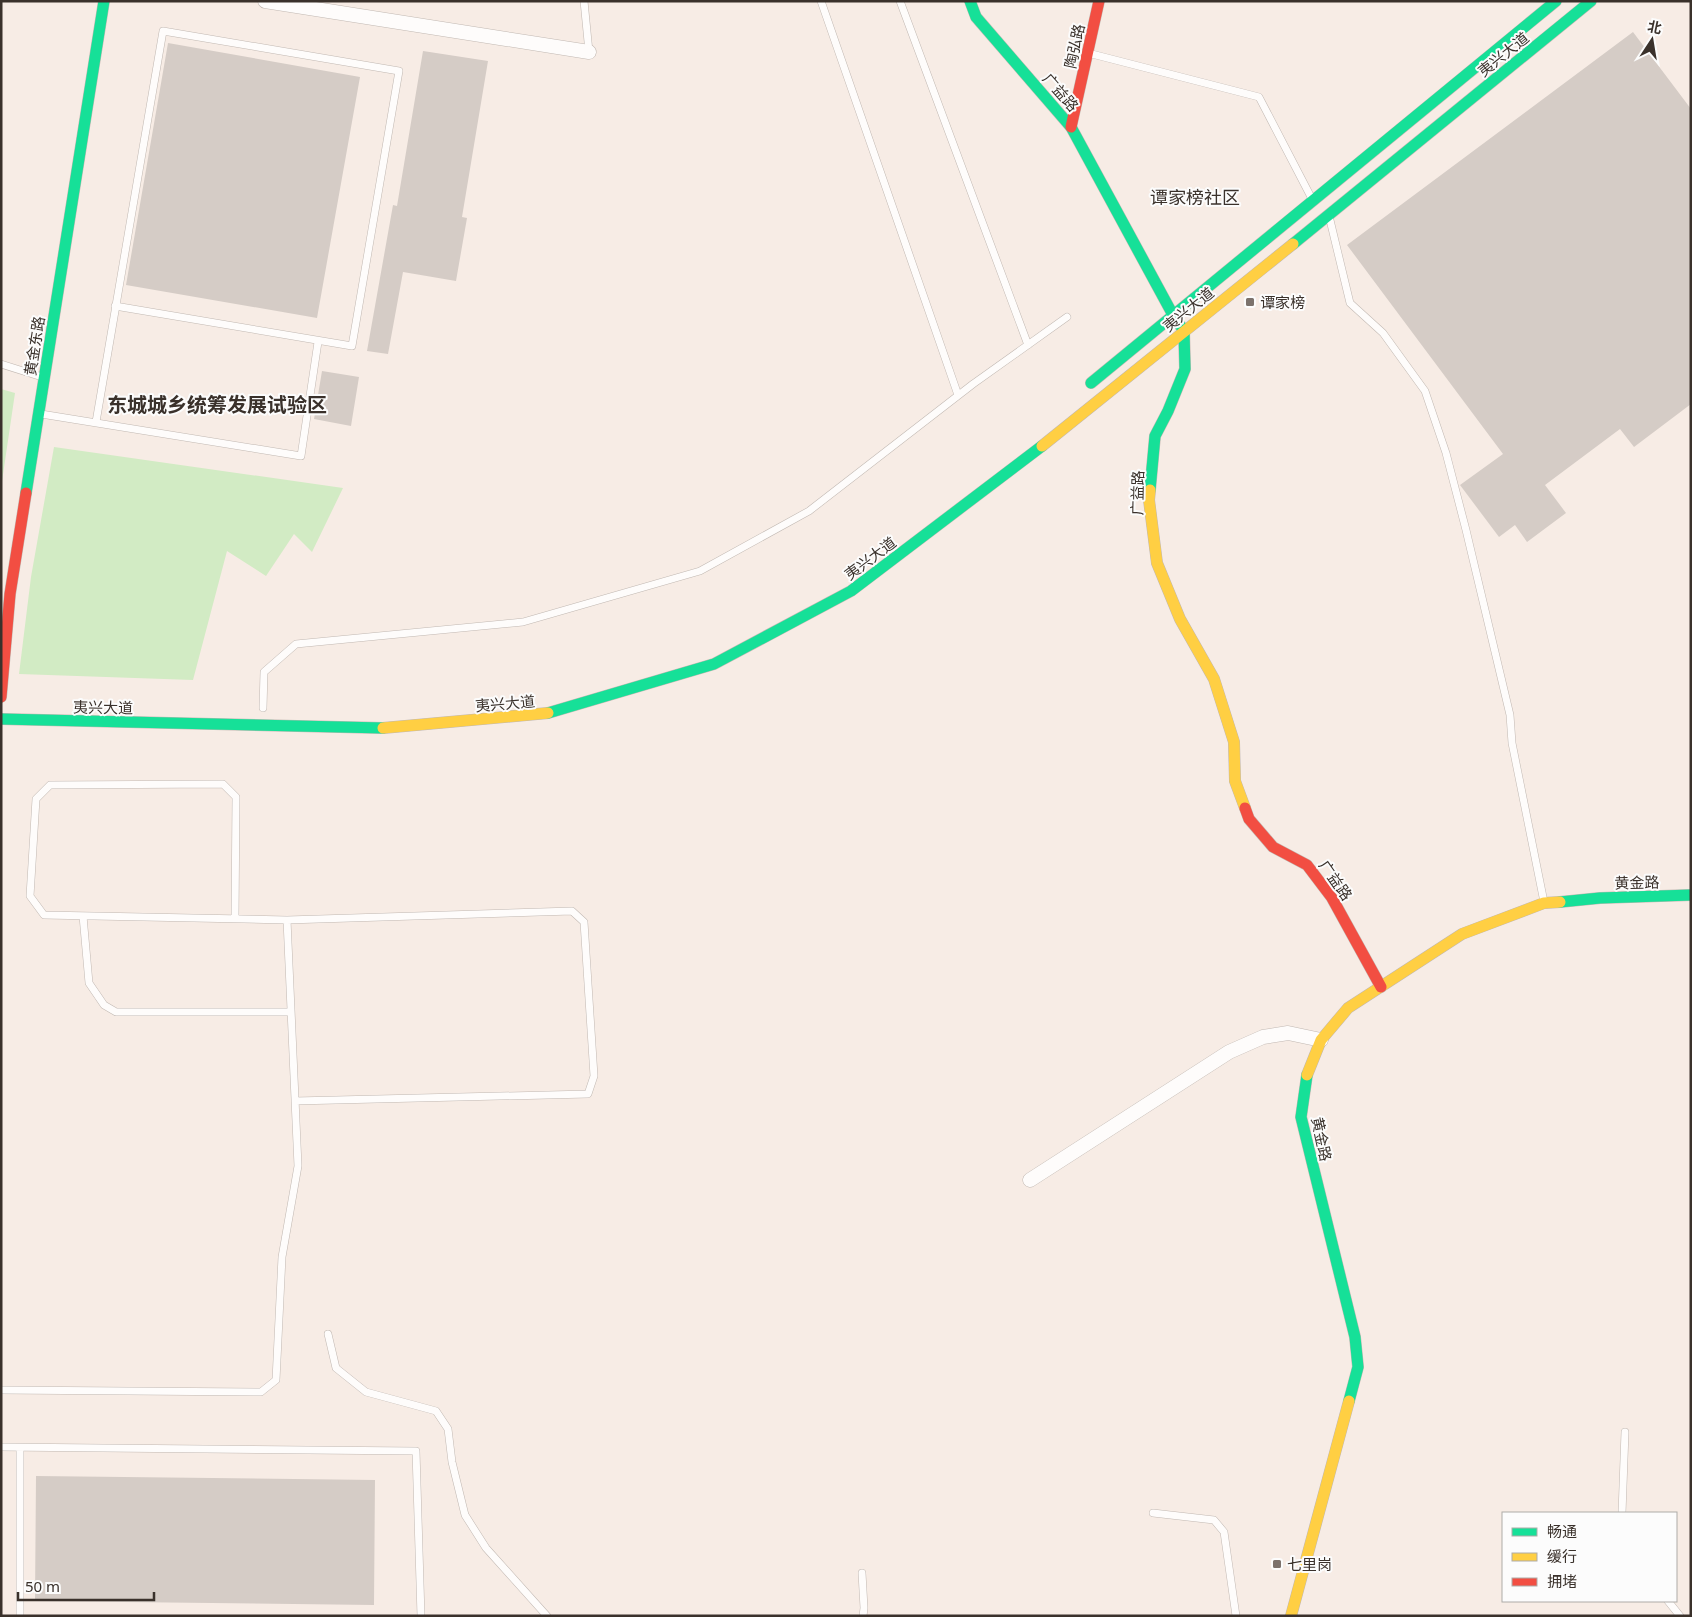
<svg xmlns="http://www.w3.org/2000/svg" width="1692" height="1617" font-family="'Noto Sans','Noto Sans SC',sans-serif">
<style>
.green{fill:#d2ebc4}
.building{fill:#d5ccc6}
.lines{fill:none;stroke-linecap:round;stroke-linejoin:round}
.lane-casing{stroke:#c1b8b2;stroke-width:8}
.street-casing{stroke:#c1b8b2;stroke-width:15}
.fast-casing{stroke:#c1b8b2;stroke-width:12}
.slow-casing{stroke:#c1b8b2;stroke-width:12}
.jam-casing{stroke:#c1b8b2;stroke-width:12}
.lane{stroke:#fefcfb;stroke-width:7}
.street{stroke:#fefcfb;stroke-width:14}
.fast{stroke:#16e098;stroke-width:11}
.slow{stroke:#ffcf43;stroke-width:11}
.jam{stroke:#f24e42;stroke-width:11}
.poi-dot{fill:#7c726c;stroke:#fcfcfc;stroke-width:2}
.labels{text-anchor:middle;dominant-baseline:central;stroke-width:4;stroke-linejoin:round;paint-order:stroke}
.street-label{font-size:15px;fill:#3a312b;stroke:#fcfcfc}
.poi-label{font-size:15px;fill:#3a312b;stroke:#fcfcfc;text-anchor:start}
.quarter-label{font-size:18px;fill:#3a312b;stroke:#fcfcfc}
.district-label{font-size:20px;font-weight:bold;fill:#3a312b;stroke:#fcfcfc}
</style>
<rect width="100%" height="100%" fill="#f7ece5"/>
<path class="green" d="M 1,389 L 15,393 L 1,488 Z
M 54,447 L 343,488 L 312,552 L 294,534 L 266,576 L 227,551 L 193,680 L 19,674 L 31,577 Z"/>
<path class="building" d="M 1633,32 L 1691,109 L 1691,404 L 1634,447 L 1620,429 L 1545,485 L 1566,513 L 1527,542 L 1515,525 L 1499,537 L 1460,485 L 1503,454 L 1347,245 Z
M 168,43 L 360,77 L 317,318 L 126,285 Z
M 423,51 L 488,61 L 462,217 L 467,218 L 456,281 L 403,272 L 388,354 L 367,351 L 393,205 L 397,206 Z
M 322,371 L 359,377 L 351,426 L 314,419 Z
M 36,1476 L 375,1480 L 374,1605 L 35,1601 Z"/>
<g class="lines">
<defs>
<path id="lane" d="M 584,1 L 589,52
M 821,1 L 958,395
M 900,1 L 1028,345
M 1088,53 L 1259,97 L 1311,197
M 1330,220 L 1350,303 L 1383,333 L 1425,391 L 1446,453 L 1466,530 L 1510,715 L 1512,743 L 1544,902
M 1,364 L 42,377
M 41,414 L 301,456 L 318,342
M 96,422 L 163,31 L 399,71 L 352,346 L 115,306
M 263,708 L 264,672 L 296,644 L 523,622 L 700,571 L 809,511 L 973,384 L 1067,317
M 83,916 L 89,983 L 104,1005 L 116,1012 L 291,1012
M 235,919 L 236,797 L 223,784 L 50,785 L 36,799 L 30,896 L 44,915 L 287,920 L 572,911 L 584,922 L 594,1076 L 588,1094 L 295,1101
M 328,1334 L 336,1368 L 366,1392 L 436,1411 L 448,1429 L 452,1462 L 465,1515 L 486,1548 L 547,1616
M 1,1390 L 261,1392 L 276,1380 L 282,1257 L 298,1166 L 287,920
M 1,1447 L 416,1451 L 421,1616
M 1153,1513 L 1214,1520 L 1224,1532 L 1236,1616
M 1622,1513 L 1625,1432
M 862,1573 L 864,1608 L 863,1616
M 1668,1601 L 1680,1616
M 20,1616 L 20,1448"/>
<path id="street" d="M 265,1 L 589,52
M 1030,1180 L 1229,1052 L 1263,1037 L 1288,1033 L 1321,1040"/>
<path id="fast" d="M 970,1 L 976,17 L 1071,127 L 1173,315 L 1184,331 L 1185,369 L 1168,411 L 1155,436 L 1150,490
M 1293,244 L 1591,1
M 1091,383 L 1556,1
M 26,493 L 104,1
M 548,713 L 714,664 L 851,591 L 1042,446
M 1,719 L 383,728
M 1560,902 L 1600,898 L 1691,895
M 1307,1075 L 1301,1117 L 1355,1337 L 1358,1367 L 1349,1401"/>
<path id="slow" d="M 1042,446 L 1293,244
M 1150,490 L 1149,500 L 1157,563 L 1180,619 L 1214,679 L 1234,742 L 1235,781 L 1245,808
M 383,728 L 548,713
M 1307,1075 L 1321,1040 L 1348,1008 L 1462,934 L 1544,903 L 1560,902
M 1291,1616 L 1349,1401"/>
<path id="jam" d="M 1071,127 L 1099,1
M 1,697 L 10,594 L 26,493
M 1245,808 L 1249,819 L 1273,847 L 1307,865 L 1332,898 L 1381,987"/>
</defs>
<use href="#lane" class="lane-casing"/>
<use href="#street" class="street-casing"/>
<use href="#fast" class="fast-casing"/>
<use href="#slow" class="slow-casing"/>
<use href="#jam" class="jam-casing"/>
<use href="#lane" class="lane"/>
<use href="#street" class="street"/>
<use href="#fast" class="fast"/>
<use href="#slow" class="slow"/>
<use href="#jam" class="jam"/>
</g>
<g class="poi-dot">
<rect x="1245" y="297" width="10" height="10" rx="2.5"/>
<rect x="1272" y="1559" width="10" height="10" rx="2.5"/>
</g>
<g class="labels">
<g class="street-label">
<text transform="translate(1074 46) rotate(-78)">陶弘路</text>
<text transform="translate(1503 54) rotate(-39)">夷兴大道</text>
<text transform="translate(1061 92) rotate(49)">广益路</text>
<text transform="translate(1188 309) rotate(-39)">夷兴大道</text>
<text transform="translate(34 346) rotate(-81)">黄金东路</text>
<text transform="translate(1137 493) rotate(-89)">广益路</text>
<text transform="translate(870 558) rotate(-37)">夷兴大道</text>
<text transform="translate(505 703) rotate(-5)">夷兴大道</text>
<text transform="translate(103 707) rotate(1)">夷兴大道</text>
<text transform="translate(1336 880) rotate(55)">广益路</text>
<text transform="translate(1637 882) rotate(-1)">黄金路</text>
<text transform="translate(1322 1139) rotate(78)">黄金路</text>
</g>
<g class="poi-label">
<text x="1260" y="302">谭家榜</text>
<text x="1287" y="1564">七里岗</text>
</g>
<g class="quarter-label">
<text x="1195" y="197">谭家榜社区</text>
</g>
<g class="district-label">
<text x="217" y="404">东城城乡统筹发展试验区</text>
</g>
</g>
<rect width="1692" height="1617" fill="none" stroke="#3a312b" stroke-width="5"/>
<rect x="1502" y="1512" width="175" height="90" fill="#fcfcfc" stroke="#aeaba8"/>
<rect x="1512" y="1528" width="25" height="8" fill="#16e098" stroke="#aeaba8"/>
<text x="1547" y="1537" font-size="15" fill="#3a312b">畅通</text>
<rect x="1512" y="1553" width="25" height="8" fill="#ffcf43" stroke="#aeaba8"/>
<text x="1547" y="1562" font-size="15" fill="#3a312b">缓行</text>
<rect x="1512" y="1578" width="25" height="8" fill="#f24e42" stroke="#aeaba8"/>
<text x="1547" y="1587" font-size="15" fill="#3a312b">拥堵</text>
<g transform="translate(1652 40) rotate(12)" stroke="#fcfcfc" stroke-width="4" paint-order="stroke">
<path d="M0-4L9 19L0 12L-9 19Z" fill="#3a312b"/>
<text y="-8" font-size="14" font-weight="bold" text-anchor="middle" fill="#3a312b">北</text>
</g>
<path d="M18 1592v8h136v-8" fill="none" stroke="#3a312b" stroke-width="2.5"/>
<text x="25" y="1592" font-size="15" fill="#3a312b" stroke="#fcfcfc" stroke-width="4" paint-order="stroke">50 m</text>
</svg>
